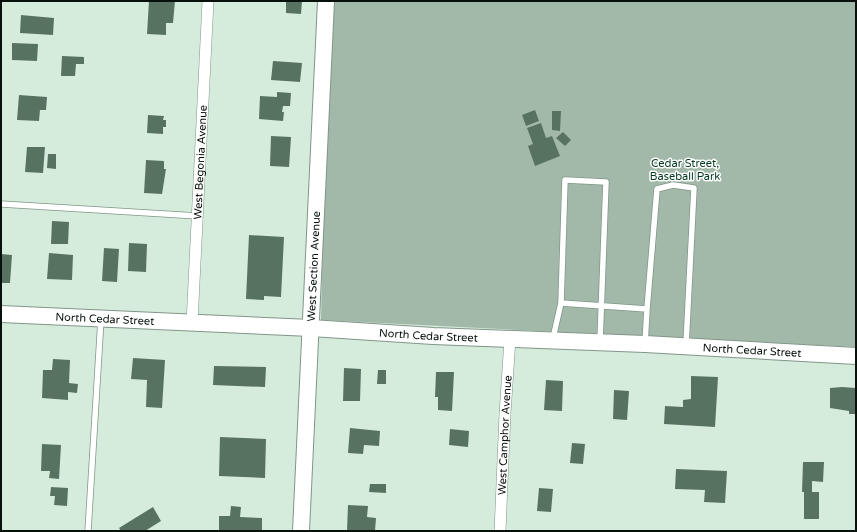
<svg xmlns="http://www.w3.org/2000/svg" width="857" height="532" font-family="'Varela Round',sans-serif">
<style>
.green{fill:#a2b9a9}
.building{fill:#587261}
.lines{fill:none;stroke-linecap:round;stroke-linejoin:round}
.lane-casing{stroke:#809688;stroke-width:7}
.street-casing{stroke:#809688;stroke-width:12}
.secondary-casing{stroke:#809688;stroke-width:18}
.lane{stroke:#fff;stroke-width:5.5}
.street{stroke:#fff;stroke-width:11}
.secondary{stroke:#fff;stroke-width:16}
.labels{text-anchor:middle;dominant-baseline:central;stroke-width:3;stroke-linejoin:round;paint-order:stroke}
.street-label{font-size:11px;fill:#08100b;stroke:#fff}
.park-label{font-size:11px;fill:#02391f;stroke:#fff}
</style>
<rect width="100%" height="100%" fill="#d5ecdd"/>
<path class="green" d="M 328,1 L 856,1 L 856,347 L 321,320 Z"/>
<path class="building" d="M 149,1 L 175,1 L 173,23 L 166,23 L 166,35 L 147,34 Z
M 286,1 L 302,1 L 301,14 L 286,13 Z
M 21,15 L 54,18 L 53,35 L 20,33 Z
M 12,43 L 38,44 L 37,61 L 12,60 Z
M 62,56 L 84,57 L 84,64 L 76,64 L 75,76 L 61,76 Z
M 273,61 L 302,63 L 300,82 L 271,80 Z
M 277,92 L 291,93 L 290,106 L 283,106 L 282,112 L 284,112 L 283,121 L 259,119 L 260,96 L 277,97 Z
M 19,95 L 47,97 L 46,110 L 40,110 L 39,121 L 17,120 Z
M 535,110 L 539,121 L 526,126 L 522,115 Z
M 552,111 L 561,111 L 560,131 L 552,130 Z
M 148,115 L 164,116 L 163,120 L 166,120 L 166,127 L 163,127 L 163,134 L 147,133 Z
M 541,123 L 546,138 L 552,136 L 560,156 L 535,166 L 528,146 L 533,144 L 527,128 Z
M 563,132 L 571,140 L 565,146 L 556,138 Z
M 271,136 L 291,137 L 289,167 L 270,166 Z
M 27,147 L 45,147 L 43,173 L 25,172 Z
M 48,154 L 56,154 L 56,169 L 47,168 Z
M 146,160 L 164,161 L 164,169 L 166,169 L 162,194 L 144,193 Z
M 52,221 L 69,222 L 68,244 L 51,244 Z
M 249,235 L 284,237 L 281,297 L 264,296 L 264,300 L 246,299 Z
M 129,243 L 147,244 L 146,272 L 128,271 Z
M 104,248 L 119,249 L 117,282 L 102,281 Z
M 49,253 L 73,255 L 72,280 L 47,279 Z
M 1,254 L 12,255 L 10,283 L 1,283 Z
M 133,358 L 165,360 L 162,408 L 146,407 L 147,380 L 131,379 Z
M 53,359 L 70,360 L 69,383 L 78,384 L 77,393 L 68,392 L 68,400 L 42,398 L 43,370 L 52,370 Z
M 214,366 L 266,367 L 265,387 L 213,385 Z
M 344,368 L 361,369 L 360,401 L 343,401 Z
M 378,370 L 386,370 L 386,384 L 377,384 Z
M 436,372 L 454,372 L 452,411 L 438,410 L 438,397 L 435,397 Z
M 691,376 L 718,377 L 715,427 L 664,424 L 665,406 L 683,407 L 683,400 L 691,399 Z
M 546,380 L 563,381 L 562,411 L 544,410 Z
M 842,387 L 856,388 L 856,414 L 849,414 L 849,411 L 830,408 L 830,388 Z
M 614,390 L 629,391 L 627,420 L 613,419 Z
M 350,428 L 380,431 L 379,446 L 364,445 L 363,454 L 348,453 Z
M 450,429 L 469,431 L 468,447 L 449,445 Z
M 220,437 L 266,439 L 265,478 L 219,476 Z
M 572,443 L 585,444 L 583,464 L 570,463 Z
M 42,444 L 61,445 L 59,479 L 49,478 L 50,471 L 41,471 Z
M 803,462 L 824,462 L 823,482 L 812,481 L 812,492 L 819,492 L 819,519 L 804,519 L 804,492 L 802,492 Z
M 676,469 L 727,471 L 725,503 L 704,502 L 705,490 L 675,489 Z
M 370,484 L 386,484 L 386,493 L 369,492 Z
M 51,487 L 68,488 L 67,506 L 54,505 L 55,496 L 50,496 Z
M 539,488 L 553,489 L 551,512 L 537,511 Z
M 348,505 L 368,506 L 367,517 L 376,518 L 375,531 L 347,531 Z
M 231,506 L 241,507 L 240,517 L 262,518 L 262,531 L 219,531 L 219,516 L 230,516 Z
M 153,507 L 161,521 L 145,531 L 121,531 L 119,528 Z"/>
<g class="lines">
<defs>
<path id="lane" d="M 1,204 L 198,216
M 561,303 L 647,309 L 645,344
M 647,309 L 657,189 L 673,185 L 694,188 L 686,345
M 553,338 L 561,303 L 565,180 L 606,182 L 600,341
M 88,531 L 101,319"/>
<g id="street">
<path id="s1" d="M 192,323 L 208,1"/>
<path id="s2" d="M 500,531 L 505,414 L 510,339"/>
</g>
<g id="secondary">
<path id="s3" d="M 1,314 L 311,328 L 433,336 L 645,344 L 856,356"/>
<path id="s4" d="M 301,531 L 326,1"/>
</g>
</defs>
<use href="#lane" class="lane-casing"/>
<use href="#street" class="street-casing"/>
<use href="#secondary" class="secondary-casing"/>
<use href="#lane" class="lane"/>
<use href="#street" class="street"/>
<use href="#secondary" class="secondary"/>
</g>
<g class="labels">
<g class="street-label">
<text stroke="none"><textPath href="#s1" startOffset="161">West Begonia Avenue</textPath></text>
<text stroke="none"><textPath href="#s4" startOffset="265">West Section Avenue</textPath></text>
<text stroke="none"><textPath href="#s3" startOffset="104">North Cedar Street</textPath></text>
<text stroke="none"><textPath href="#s3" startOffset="428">North Cedar Street</textPath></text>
<text stroke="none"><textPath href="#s3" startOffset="752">North Cedar Street</textPath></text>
<text stroke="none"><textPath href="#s2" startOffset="96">West Camphor Avenue</textPath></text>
</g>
<g class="park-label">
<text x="685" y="163">Cedar Street,<tspan x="685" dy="13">Baseball Park</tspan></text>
</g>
</g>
<rect width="857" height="532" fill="none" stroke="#08100b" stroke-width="4"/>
</svg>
